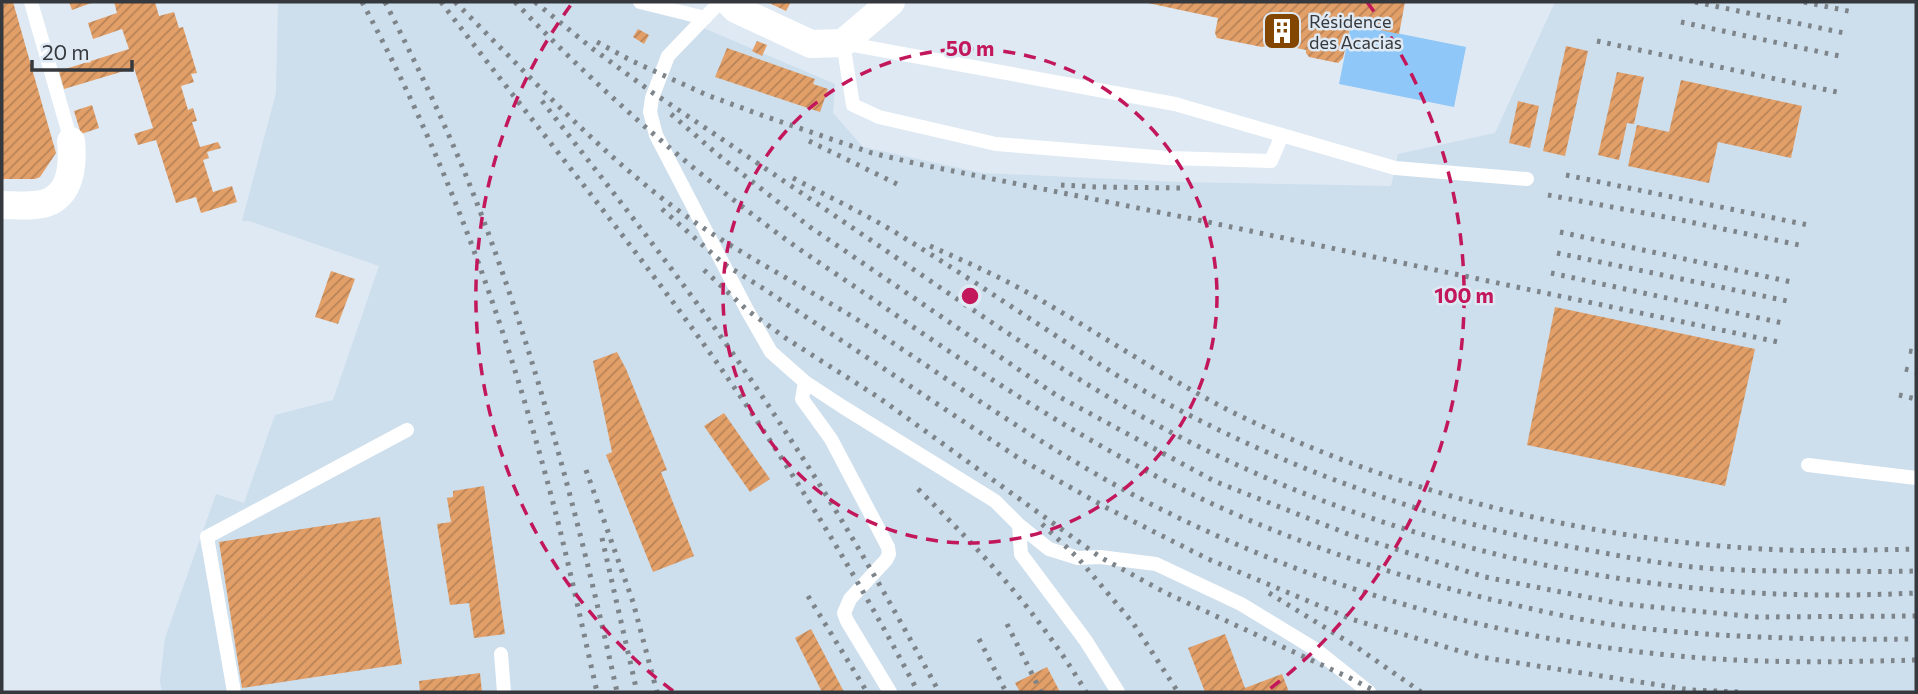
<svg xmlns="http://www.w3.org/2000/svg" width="1918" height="694" font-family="Commissioner,sans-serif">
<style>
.built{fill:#cddeec}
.green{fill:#8fc7f8}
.building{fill:url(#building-hatch)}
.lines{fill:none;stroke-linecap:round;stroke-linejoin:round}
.lane{stroke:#fff;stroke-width:14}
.street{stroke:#fff;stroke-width:28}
.rail{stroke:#7d848a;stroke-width:5;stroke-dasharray:3.5 7;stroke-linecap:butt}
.ring{fill:none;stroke:#c2185b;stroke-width:3.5;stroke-dasharray:12 9}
.labels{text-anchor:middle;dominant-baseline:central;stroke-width:5;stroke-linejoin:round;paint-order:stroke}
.poi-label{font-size:18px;fill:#35393d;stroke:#dee9f3;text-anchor:start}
.centre{fill:#c2185b;stroke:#dee9f3;stroke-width:3.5}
.ring-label{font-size:21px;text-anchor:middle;font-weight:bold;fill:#c2185b;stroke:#dee9f3;stroke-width:5;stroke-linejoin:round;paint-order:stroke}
</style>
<defs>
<pattern id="building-hatch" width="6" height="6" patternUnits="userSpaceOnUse" patternTransform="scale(1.75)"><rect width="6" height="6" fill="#e29f68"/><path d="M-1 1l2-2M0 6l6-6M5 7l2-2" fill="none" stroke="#b88357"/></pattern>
</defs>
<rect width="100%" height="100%" fill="#dee9f3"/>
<path class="built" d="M 278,2 L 667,2 L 687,21 L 835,84 L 833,113 L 863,147 L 982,173 L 1178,182 L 1391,186 L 1398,154 L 1495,133 L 1555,2 L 1916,2 L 1916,692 L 162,692 L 160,681 L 165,638 L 216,494 L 244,503 L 275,415 L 333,400 L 379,266 L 249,221 L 242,221 L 276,93 Z"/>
<path class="green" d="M 1351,24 L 1466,47 L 1454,107 L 1339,84 Z"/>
<path class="building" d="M 2,2 L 13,2 L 56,153 L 40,177 L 35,179 L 2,179 Z
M 69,2 L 94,2 L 72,10 Z
M 114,2 L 155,2 L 159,16 L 174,12 L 179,28 L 183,27 L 197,73 L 191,74 L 194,82 L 181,86 L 188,110 L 193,108 L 197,121 L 192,122 L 200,147 L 218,142 L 221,148 L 207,152 L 209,158 L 203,160 L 213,192 L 232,186 L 237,202 L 201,213 L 196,197 L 176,203 L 156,140 L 138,145 L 134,134 L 153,128 L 134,68 L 64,89 L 59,71 L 129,49 L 122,29 L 93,39 L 88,23 L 117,13 Z
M 767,2 L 791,2 L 786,11 Z
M 1143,2 L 1405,2 L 1399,34 L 1348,23 L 1350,28 L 1343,58 L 1338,63 L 1309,57 L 1306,53 L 1306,50 L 1268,42 L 1266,46 L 1262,47 L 1217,38 L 1215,33 L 1218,18 Z
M 638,29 L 649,35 L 644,44 L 633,37 Z
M 757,41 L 767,45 L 762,56 L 752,51 Z
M 1566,46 L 1588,51 L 1565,156 L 1543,151 Z
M 727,48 L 815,79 L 813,84 L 828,89 L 820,112 L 715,77 Z
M 1617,72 L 1644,77 L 1634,124 L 1627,123 L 1619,160 L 1598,155 Z
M 1681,80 L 1802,106 L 1791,158 L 1718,142 L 1709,183 L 1628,166 L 1637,125 L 1669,132 Z
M 1518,101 L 1539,106 L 1530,148 L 1509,143 Z
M 92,105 L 99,128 L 81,134 L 74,111 Z
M 331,271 L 355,279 L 338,324 L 315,317 Z
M 1555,307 L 1755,349 L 1725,486 L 1527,445 Z
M 617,352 L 626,369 L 667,470 L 661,472 L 694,556 L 653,572 L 606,455 L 612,452 L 593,361 Z
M 724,413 L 770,479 L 750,492 L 704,426 Z
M 484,486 L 505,634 L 474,638 L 469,603 L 450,605 L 437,524 L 451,522 L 447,498 L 453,497 L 453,491 Z
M 380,517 L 402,664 L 242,688 L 219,542 Z
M 811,629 L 844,692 L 822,692 L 795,638 Z
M 1225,634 L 1245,688 L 1282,674 L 1289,692 L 1205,692 L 1188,648 Z
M 1047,667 L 1060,692 L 1020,692 L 1015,683 Z
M 480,673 L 482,692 L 420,692 L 419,681 Z"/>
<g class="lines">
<path class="lane" d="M 31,2 L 71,141
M 640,2 L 705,18
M 720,2 L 668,56 L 652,98 L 650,112 L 656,135 L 747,310 L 771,352 L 805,382 L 843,407 L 995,501 L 1019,525 L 1021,554 L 1086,641 L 1118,692
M 1282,135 L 1271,161 L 1168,158 L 996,144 L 879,117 L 853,105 L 843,43 L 1175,104 L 1395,168 L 1527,179
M 805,382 L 802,399 L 831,439 L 888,547 L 889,554 L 886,560 L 850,599 L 844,613 L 847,621 L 890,692
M 1808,465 L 1916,478
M 1019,525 L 1049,549 L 1078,558 L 1100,557 L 1156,564 L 1241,604 L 1315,649 L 1369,692
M 501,654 L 504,692
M 234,692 L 207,537 L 407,430"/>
<path class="street" d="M 729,2 L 736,9 L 811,44 L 843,43 L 891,2
M 2,205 C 17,205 37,208 51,201 C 72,190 73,161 71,141"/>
<path class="rail" d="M 362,2 C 450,165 512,342 558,522 C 572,578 584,635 597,692
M 385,2 C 421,73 455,144 483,219 C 541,373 582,532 617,692
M 441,2 C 524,111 611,217 692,328 C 776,443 852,566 918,692
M 455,2 C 528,74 597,151 679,211 C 742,257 813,290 878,333 C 965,391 1051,452 1145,501 C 1323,593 1517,646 1717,659 C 1783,663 1850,662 1916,660
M 515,2 C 592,83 676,157 765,224 C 799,250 835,273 870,297 C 957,358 1046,417 1139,467 C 1249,527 1368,569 1489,599 C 1533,609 1577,620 1622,626 C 1720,638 1818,640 1916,639
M 535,2 L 593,49 L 653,93 C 754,160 854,229 954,297 C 1022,343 1089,388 1161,427 C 1333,520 1533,576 1728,591 C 1790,596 1854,596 1916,593
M 1695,2 L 1849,34
M 1804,2 L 1853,12
M 1681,22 L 1844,57
M 1597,41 L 1837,92
M 597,42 L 632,61 L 707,95 L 764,116 L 872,153 L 918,164 L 1198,220 L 1783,343
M 542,101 C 626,209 711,316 785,431 C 841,515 891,603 939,692
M 671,114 L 717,154 L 810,227 L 1056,395 L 1214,481 L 1348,534 L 1485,577 L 1622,604 L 1757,617 L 1916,616
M 809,141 L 897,184
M 1566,175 L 1808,225
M 793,178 C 825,195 857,210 888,228 C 966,275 1041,327 1118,376 C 1267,463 1419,519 1588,550 C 1632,558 1676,567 1720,569 C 1752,571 1784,571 1815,571 C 1849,571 1883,572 1916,571
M 1061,185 L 1098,187 L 1180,188
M 1548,195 L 1676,219 L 1804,246
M 662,209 L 724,264 L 761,287 L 1020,459 L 1107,508 L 1208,559 L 1351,619 L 1480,657 L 1691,690 L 1738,692
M 1560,232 L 1796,283
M 930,246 C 969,263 1007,280 1044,302 C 1106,338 1166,378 1230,411 C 1395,492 1580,539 1763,549 C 1813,552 1867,550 1916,549
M 1557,253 L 1792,302
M 704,270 L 747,310 L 787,339 L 878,397 L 1100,557 L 1166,593 L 1350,678 L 1377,692
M 1551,273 L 1787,324
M 1909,351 L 1916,352
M 1905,369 L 1916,372
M 1899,395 L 1916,399
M 586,470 L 633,602 L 657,692
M 918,489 C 983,553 1039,613 1086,692
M 1042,524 L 1078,558 L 1133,623 L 1178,692
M 602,538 L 637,692
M 1269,593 L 1358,648 L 1421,692
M 808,596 L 867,692
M 1007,624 L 1041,692
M 979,639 L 1006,692"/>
</g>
<g class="ring">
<circle cx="970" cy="296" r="247"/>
<path d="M673 691A494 494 0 0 1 573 2M1367 2A494 494 0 0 1 1267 691"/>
</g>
<defs>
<symbol id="building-square" viewBox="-11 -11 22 22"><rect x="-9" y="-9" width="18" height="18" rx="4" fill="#824600" stroke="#dee9f3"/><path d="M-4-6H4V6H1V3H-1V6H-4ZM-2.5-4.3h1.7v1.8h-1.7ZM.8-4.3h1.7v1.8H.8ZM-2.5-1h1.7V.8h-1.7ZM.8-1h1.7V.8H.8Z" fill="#fff"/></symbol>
</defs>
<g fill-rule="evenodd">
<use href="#building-square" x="1260" y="9" width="44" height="44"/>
</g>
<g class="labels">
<g class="poi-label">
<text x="1309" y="21">Résidence<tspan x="1309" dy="21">des Acacias</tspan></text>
</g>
</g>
<circle cx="970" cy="296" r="10" class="centre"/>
<g class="ring-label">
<text x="970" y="56">50 m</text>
<text x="1464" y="303">100 m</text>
</g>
<rect width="1918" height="694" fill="none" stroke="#35393d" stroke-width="7"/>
<path d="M32 60v10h100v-10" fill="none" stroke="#35393d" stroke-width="3.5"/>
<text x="42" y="60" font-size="21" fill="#35393d" stroke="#dee9f3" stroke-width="5" paint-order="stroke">20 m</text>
</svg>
